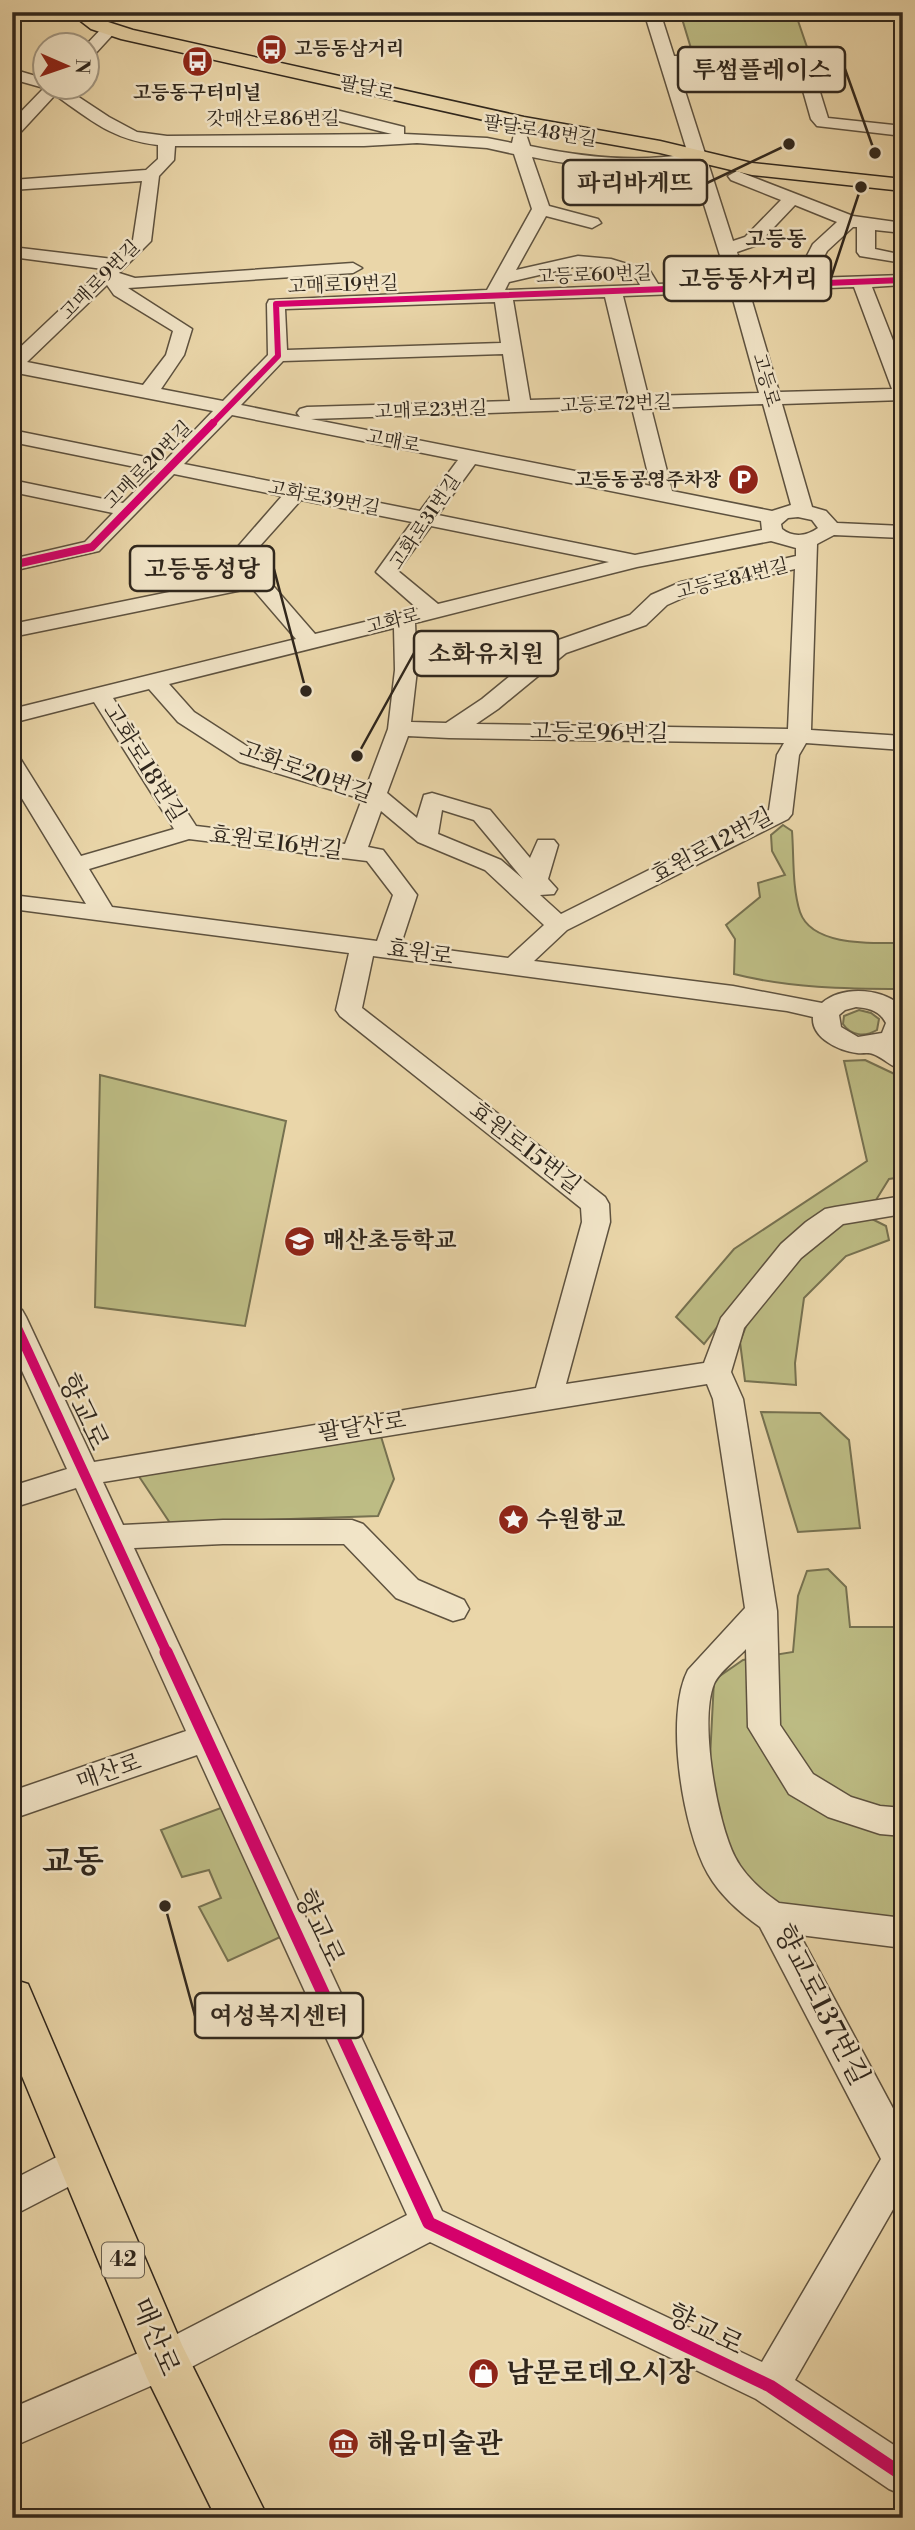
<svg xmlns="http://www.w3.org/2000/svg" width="915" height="2530" font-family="'Libre Bodoni','Noto Serif KR',serif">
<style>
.green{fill:#bdbc84;stroke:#767150;stroke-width:2}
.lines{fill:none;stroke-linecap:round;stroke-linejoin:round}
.minor-casing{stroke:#5e523f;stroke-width:3}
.major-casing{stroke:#2f261c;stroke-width:3}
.minor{fill:#f1e4c7;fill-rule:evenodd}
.major{fill:#ead6a9;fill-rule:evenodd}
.cycleway-far3-casing{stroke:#f1e4c7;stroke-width:9}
.cycleway-far2-casing{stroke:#f1e4c7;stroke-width:11}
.cycleway-far1-casing{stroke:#f1e4c7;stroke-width:15}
.cycleway-casing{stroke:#f1e4c7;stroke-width:18}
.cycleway-far3{stroke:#d6006c;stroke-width:6}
.cycleway-far2{stroke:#d6006c;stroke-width:8}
.cycleway-far1{stroke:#d6006c;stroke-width:10}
.cycleway{stroke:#d6006c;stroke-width:13}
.labels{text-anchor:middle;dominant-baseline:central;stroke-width:5;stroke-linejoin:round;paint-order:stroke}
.far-poi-label{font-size:19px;font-weight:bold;fill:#2f261c;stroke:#f1e4c7;text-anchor:start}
.far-street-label{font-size:19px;fill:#2f261c;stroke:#f1e4c7}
.far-quarter-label{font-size:21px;font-weight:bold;fill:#2f261c;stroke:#f1e4c7}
.shield{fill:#f1e4c7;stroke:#695f4f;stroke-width:2}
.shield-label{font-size:21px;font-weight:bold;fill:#2f261c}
.street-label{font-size:23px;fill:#2f261c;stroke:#f1e4c7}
.poi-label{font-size:23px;font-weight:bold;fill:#2f261c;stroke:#f1e4c7;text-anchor:start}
.near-street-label{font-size:28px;fill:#2f261c;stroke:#f1e4c7}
.near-poi-label{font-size:28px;font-weight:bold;fill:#2f261c;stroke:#f1e4c7;text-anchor:start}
.near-quarter-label{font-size:32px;font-weight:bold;fill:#2f261c;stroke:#f1e4c7}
.leader{fill:none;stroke:#2f261c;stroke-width:2.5}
.callout-dot{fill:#2f261c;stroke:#f1e4c7;stroke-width:2.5}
.callout{fill:#f1e4c7;stroke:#2f261c;stroke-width:2.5}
.callout-label{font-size:24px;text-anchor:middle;font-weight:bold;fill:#2f261c}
</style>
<rect width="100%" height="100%" fill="#ead6a9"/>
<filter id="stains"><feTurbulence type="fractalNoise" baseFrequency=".00286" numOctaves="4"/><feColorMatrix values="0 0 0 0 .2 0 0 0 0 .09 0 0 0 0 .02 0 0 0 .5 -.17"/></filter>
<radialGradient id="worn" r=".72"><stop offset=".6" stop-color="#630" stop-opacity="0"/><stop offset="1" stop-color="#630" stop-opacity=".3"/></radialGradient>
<path class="green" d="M 680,12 L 795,12 L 809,53 L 693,55 Z
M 783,825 L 792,831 C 794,857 792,887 800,912 C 812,947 874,943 903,943 L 903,989 C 846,989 789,988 734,974 L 735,939 L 726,925 L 760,897 L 758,883 L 785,875 L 772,851 L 771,835 Z
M 859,1010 L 871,1013 L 879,1019 L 877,1030 C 865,1037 851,1036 843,1024 L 844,1016 Z
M 865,1060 L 903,1078 L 903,1177 L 889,1179 L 876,1200 L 817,1218 L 757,1275 L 704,1344 L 676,1317 L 734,1249 L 867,1161 L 844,1061 Z
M 100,1075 L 286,1121 L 245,1326 L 95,1307 Z
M 864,1215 L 886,1226 L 889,1240 L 846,1256 L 804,1298 L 795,1363 L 796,1385 L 745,1381 L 740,1342 L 753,1308 L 838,1219 Z
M 761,1412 L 820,1413 L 849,1440 L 860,1528 L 798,1532 Z
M 379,1430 L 394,1479 L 378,1516 L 170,1523 L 138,1475 Z
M 828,1569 L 846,1587 L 850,1627 L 903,1627 L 903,1922 L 755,1902 L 714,1820 L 710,1758 L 714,1680 L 743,1660 L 793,1652 L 798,1596 L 807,1571 Z
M 229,1805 L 291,1932 L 228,1961 L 199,1907 L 221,1898 L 209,1870 L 182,1877 L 161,1830 Z"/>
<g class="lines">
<defs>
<path id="minor" d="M 644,12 L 660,12 L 674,56 L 797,55 L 811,63 L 828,118 L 903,126 L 903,136 L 817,126 L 811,119 L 796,66 L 789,63 L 677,66 L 733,241 L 745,237 L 781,200 L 731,180 L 728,176 L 737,171 L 853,216 L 903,223 L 903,233 L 875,230 L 875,249 L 903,255 L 903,263 L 860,256 L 857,252 L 857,227 L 853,227 L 827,251 L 813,278 L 903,275 L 903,285 L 872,287 L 903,366 L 903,400 L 782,404 L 812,507 L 826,511 L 837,523 L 903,526 L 903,538 L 834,535 L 817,544 L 811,730 L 903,736 L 903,750 L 806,743 L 799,755 L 792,814 L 788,819 L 567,930 L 534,961 L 733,986 L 822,1003 C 843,985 884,988 903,1008 L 903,1043 L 897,1046 L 903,1050 L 903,1070 C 891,1067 884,1058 873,1054 C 868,1052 862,1054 857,1053 C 839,1051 811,1038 813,1017 L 787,1011 L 373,956 L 362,1008 L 605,1197 L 609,1204 L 610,1222 L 566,1384 L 704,1363 L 721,1318 L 781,1244 L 806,1222 L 825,1209 L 835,1207 L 903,1196 L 903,1214 L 843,1224 L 801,1258 L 744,1328 L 731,1372 L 743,1399 L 777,1611 L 780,1725 L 813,1774 L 851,1797 L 880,1806 L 903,1808 L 903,1836 L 880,1834 L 828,1817 L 789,1794 L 748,1727 L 746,1649 C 737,1659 719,1672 714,1684 C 699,1721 717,1822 735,1857 C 744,1875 763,1892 779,1903 L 903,1918 L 903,1948 L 800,1935 L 903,2127 L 903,2192 L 795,2380 L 903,2451 L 903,2495 L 889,2489 L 756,2399 L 430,2242 L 178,2374 L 12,2447 L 12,2408 L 150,2348 L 407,2215 L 197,1755 L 12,1819 L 12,1791 L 186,1731 L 76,1488 L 12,1508 L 12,1486 L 67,1469 L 12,1349 L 12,1307 L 22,1310 L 26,1317 L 94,1462 L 536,1388 L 582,1222 L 581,1208 L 340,1016 L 336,1010 L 349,953 L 12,909 L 12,895 L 86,904 L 12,782 L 12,756 L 20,758 L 23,763 L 81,856 L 174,829 L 94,702 L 12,723 L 12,709 L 296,639 L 252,588 L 12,637 L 12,624 L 243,577 L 228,558 L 282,496 L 174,474 L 99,551 L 12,571 L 12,559 L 85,542 L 113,513 L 12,492 L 12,480 L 123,503 L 155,471 L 12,442 L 12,430 L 165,461 L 213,411 L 12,372 L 12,355 L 103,269 L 12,257 L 12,247 L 113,259 L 133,240 L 142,181 L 12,190 L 12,180 L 146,170 L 158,159 L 158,145 C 113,140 92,121 55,95 L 18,135 L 12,136 L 12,121 L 44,88 L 12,79 L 12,69 L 46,79 L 46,88 L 65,88 L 109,117 L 137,132 L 167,136 L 392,134 L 326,118 L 324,114 L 332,109 L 404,127 L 404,134 L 487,138 L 512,143 L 514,134 L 526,134 L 530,146 C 582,157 635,163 688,154 ZM 417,143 L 487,148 L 514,154 L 532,209 L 487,290 L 269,300 L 267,304 L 268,355 L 223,401 L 161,389 L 184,355 L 192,329 L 128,288 L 353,273 L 362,268 L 353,263 L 135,278 L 119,273 L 151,241 L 159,176 L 174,160 L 175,146 L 364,146 ZM 532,157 C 585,168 638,173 691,163 L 728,281 L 658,284 L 650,271 L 611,259 L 578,256 L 516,270 L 546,216 L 592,228 L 601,223 L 598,219 L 549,206 ZM 795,205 L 837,222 L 813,244 L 795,279 L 746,281 L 737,252 L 757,245 ZM 578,266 L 609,269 L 637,279 L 640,285 L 505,290 L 509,282 ZM 107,285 L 114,295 L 173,331 L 166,355 L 143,385 L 27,362 ZM 854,287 L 892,389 L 779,392 L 749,291 ZM 731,292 L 759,393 L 648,396 L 623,296 ZM 605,297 L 629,397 L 530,400 L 513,300 ZM 495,302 L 501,343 L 287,350 L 285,309 ZM 503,354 L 510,401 L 307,407 L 300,409 L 297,413 L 300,417 L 241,405 L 283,361 ZM 763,404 L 791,505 L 772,511 L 672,491 L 651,408 ZM 632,408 L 651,486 L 311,419 ZM 232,415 L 458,460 L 420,511 L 184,464 ZM 475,464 L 761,521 L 762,530 L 635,555 L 438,515 ZM 301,500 L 412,522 L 376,572 L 418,609 L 315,634 L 249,558 ZM 798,517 L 812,520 L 818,528 C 807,536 793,538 782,529 L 781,524 L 788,518 ZM 431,526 L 609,562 L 438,604 L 398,571 ZM 771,541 L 796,548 L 796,556 L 681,582 L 651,595 L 630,615 L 550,643 L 482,699 L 446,723 L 411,722 L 417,670 L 415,623 L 637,567 ZM 795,569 L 788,729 L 476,724 L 498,709 L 566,653 L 646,625 L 667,605 L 696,592 ZM 394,628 L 395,670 L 388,729 L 367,785 L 256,752 L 194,712 L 169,684 ZM 149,689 L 178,722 L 240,762 L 362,799 L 345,844 L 196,826 L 113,698 ZM 408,736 L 449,738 L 784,743 L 777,755 L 769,810 L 561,914 L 540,895 L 554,894 L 557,889 L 548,879 L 558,845 L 554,840 L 538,840 L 530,858 L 490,810 L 432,793 L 424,795 L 417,818 L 387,793 ZM 442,810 L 474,820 L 523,879 L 501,860 L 438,834 ZM 381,811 L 418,842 L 485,870 L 544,925 L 508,958 L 401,944 L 417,895 L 383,850 L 368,847 ZM 189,839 L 367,861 L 393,895 L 377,941 L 112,907 L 89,869 ZM 856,1007 C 869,1008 880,1011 886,1023 L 882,1033 L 858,1037 L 841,1027 L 839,1015 L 845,1010 ZM 707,1384 L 713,1399 L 745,1608 L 688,1670 C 664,1716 683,1830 708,1874 C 720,1895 740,1913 760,1927 L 881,2159 L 762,2362 L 442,2211 L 134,1548 L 223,1544 L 344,1544 L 396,1598 L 453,1621 L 464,1618 L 469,1609 L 464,1600 L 418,1580 L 363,1524 L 352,1520 L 223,1520 L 123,1525 L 103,1482 Z
M 109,25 L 117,30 L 94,55 L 88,57 L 85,46 L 103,27 Z
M 82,2144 L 95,2149 L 100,2161 L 95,2173 L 12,2216 L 12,2180 Z"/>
<path id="major" d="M 69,12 L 92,12 L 105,21 L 133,30 L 524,117 L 660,141 L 752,163 L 903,179 L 903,191 L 752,175 L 660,153 L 524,129 L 121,39 L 91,29 Z
M 12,1979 L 28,1984 L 182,2345 L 268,2518 L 216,2518 L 147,2378 L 12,2052 Z"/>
</defs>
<use href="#minor" class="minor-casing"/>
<use href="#major" class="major-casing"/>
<use href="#minor" class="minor"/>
<use href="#major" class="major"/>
<defs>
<path id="cycleway-far3" d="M 211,425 L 278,356 L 276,304 L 903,280"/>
<path id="cycleway-far2" d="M 12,565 L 92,547 L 213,423"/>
<path id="cycleway-far1" d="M 12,1317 L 167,1653"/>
<path id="cycleway" d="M 166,1652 L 429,2223 L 770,2386 L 903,2475"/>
</defs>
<use href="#cycleway-far3" class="cycleway-far3-casing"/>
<use href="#cycleway-far2" class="cycleway-far2-casing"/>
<use href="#cycleway-far1" class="cycleway-far1-casing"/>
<use href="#cycleway" class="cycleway-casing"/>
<use href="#cycleway-far3" class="cycleway-far3"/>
<use href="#cycleway-far2" class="cycleway-far2"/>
<use href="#cycleway-far1" class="cycleway-far1"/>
<use href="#cycleway" class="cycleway"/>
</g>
<defs>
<symbol id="bus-disc" viewBox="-11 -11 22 22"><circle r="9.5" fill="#8f2418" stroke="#f1e4c7"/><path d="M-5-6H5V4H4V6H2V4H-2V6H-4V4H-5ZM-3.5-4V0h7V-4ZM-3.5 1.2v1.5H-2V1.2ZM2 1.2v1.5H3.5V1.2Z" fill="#fff"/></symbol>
<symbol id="parking-disc" viewBox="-11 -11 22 22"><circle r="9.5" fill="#8f2418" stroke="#f1e4c7"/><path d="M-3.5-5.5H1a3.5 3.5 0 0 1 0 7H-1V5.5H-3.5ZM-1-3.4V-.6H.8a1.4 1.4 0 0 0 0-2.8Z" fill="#fff"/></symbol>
<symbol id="school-disc" viewBox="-11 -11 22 22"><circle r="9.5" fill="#8f2418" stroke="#f1e4c7"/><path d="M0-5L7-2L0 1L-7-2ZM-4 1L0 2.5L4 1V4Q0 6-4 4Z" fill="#fff"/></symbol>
<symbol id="sight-disc" viewBox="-11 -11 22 22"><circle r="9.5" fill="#8f2418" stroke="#f1e4c7"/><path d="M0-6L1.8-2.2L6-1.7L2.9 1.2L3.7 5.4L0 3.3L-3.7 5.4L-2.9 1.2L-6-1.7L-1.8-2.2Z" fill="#fff"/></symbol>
<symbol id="shop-disc" viewBox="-11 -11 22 22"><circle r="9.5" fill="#8f2418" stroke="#f1e4c7"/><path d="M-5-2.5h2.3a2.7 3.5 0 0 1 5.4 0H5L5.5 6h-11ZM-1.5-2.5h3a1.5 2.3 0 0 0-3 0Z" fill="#fff"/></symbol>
<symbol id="museum-disc" viewBox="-11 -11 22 22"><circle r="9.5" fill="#8f2418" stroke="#f1e4c7"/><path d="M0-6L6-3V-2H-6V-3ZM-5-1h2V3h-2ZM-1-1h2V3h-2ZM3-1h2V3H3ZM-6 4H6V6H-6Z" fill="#fff"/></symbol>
</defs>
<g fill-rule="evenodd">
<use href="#bus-disc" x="254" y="32" width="35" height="35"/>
<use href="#bus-disc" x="180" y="44" width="35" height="35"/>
<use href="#parking-disc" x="726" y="462" width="35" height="35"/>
<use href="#school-disc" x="282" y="1224" width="35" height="35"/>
<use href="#sight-disc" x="496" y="1502" width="35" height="35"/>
<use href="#shop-disc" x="466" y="2356" width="35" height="35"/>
<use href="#museum-disc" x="326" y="2426" width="35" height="35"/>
</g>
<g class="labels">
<g class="far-poi-label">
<text x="294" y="49">고등동삼거리</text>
<text x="197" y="93" text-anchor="middle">고등동구터미널</text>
<text x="721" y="480" text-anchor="end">고등동공영주차장</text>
</g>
<g class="far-street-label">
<text transform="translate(367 88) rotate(12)">팔달로</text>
<text x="273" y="119">갓매산로86번길</text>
<text transform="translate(540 131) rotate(9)">팔달로48번길</text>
<text transform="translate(594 275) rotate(-2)">고등로60번길</text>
<text transform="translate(100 280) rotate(-45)">고매로9번길</text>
<text transform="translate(343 285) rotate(-2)">고매로19번길</text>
<text transform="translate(766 380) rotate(74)">고등로</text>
<text transform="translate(616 404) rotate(-2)">고등로72번길</text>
<text transform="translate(431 410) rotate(-2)">고매로23번길</text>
<text transform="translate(393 441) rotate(11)">고매로</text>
<text transform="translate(148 465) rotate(-45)">고매로20번길</text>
<text transform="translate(324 498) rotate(11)">고화로39번길</text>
<text transform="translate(425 522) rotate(-56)">고화로31번길</text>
<text transform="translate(732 579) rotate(-14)">고등로84번길</text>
<text transform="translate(393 621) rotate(-14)">고화로</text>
</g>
<g class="far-quarter-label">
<text x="776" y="240">고등동</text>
</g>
<rect class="shield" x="102" y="2242.5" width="42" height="35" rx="5"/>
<g class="shield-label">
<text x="123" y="2260">42</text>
</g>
<g class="street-label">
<text transform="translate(599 733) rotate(1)">고등로96번길</text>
<text transform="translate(144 763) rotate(58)">고화로18번길</text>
<text transform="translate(306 772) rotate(20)">고화로20번길</text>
<text transform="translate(276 843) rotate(7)">효원로16번길</text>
<text transform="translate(712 846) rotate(-28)">효원로12번길</text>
<text transform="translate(420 953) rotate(8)">효원로</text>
<text transform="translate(525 1148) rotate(38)">효원로15번길</text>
<text transform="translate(362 1427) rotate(-9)">팔달산로</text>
<text transform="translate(109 1772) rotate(-19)">매산로</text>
</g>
<g class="poi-label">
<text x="323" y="1241">매산초등학교</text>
<text x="536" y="1520">수원항교</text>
</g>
<g class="near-street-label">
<text transform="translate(83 1412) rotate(65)">향교로</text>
<text transform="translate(319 1928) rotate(65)">향교로</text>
<text transform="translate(821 2005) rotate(63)">향교로137번길</text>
<text transform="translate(705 2330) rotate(26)">향교로</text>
<text transform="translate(155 2337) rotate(67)">매산로</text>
</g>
<g class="near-poi-label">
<text x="506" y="2373">남문로데오시장</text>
<text x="367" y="2444">해움미술관</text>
</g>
<g class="near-quarter-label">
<text x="73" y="1862">교동</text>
</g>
</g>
<path class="leader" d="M875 153L845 69M789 144L707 183M861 187L831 278M306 691L274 569M357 756L414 653M165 1906L195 2016"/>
<g class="callout-dot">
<circle cx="875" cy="153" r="7"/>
<circle cx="789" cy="144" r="7"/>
<circle cx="861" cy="187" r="7"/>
<circle cx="306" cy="691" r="7"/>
<circle cx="357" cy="756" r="7"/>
<circle cx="165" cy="1906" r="7"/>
</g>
<g class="callout">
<rect x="678" y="47" width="167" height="45" rx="7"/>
<rect x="563" y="160" width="144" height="45" rx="7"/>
<rect x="664" y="256" width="167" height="45" rx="7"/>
<rect x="130" y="546" width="144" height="45" rx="7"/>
<rect x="414" y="631" width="144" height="45" rx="7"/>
<rect x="195" y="1993" width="168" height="45" rx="7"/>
</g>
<g class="callout-label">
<text x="762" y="78">투썸플레이스</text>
<text x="635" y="191">파리바게뜨</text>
<text x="748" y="287">고등동사거리</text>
<text x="202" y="577">고등동성당</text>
<text x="486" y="662">소화유치원</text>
<text x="279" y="2024">여성복지센터</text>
</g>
<rect width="915" height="2530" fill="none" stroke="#ead6a9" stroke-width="42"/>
<rect x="14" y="14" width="887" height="2502" fill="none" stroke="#2f261c" stroke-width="3.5"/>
<rect x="21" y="21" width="873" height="2488" fill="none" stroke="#2f261c" stroke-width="2"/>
<g transform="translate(66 66) rotate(92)"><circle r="33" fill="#f1e4c7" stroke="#a39883" stroke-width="2"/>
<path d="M0-5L12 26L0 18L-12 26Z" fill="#8f2418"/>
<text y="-10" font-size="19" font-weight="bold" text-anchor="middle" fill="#2f261c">N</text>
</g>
<rect width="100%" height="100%" filter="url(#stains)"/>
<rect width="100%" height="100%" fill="url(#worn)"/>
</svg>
